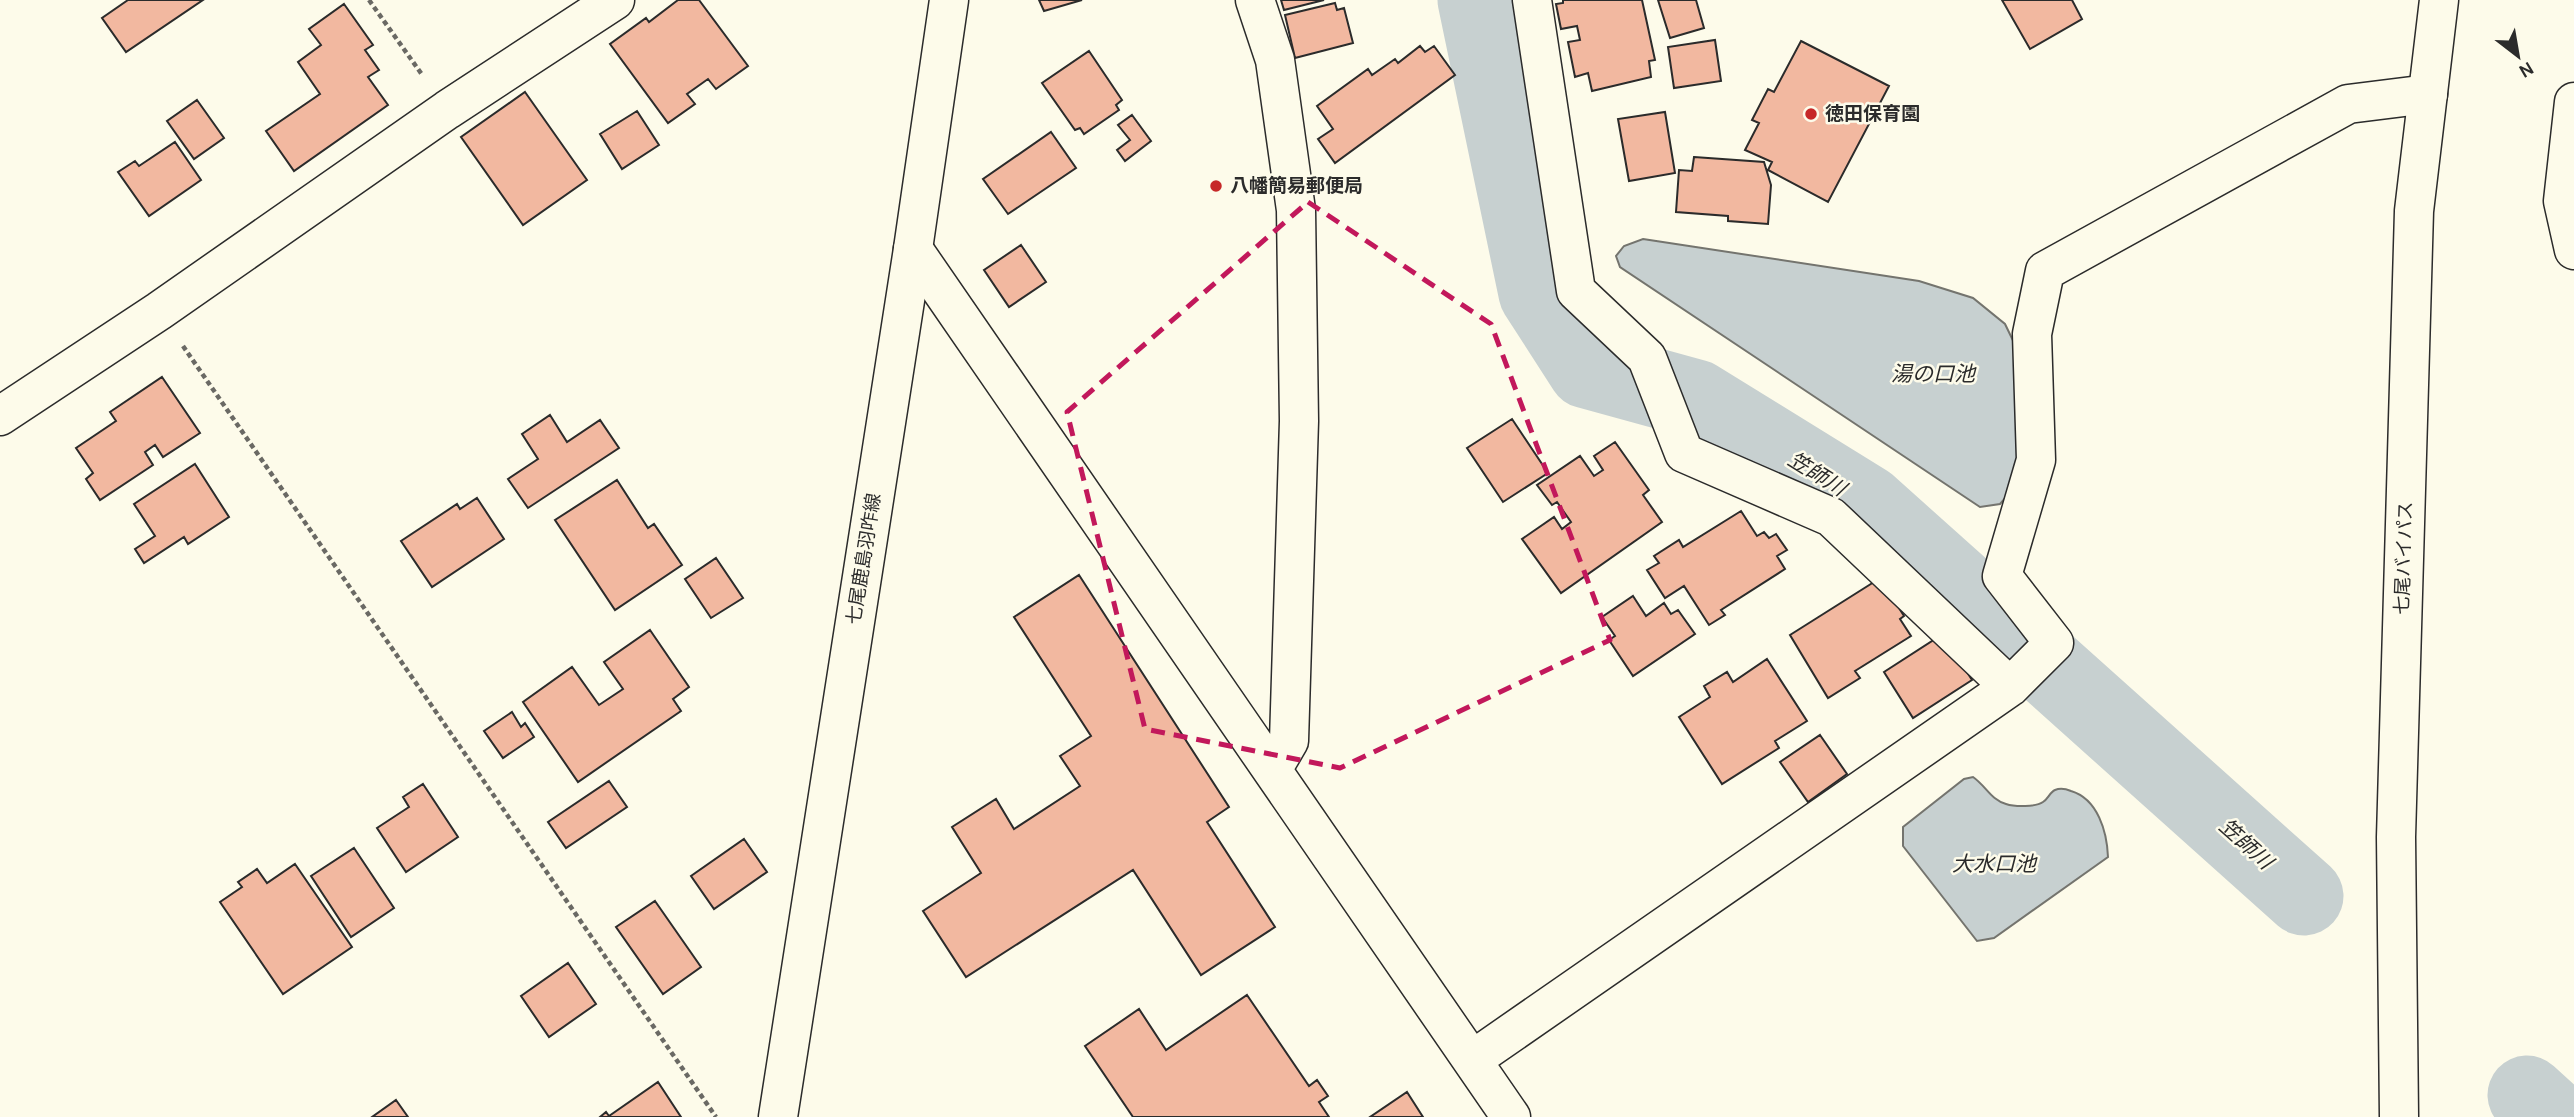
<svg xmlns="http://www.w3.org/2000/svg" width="2574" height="1117" font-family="Karla,'Noto Sans JP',sans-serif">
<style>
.water{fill:#c7d0d0;stroke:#74746e;stroke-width:2}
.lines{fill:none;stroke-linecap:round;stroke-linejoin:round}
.river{stroke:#c7d0d0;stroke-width:79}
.building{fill:#f2b8a0;stroke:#2b2b2b;stroke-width:2}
.minor-casing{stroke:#2b2b2b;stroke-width:41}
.major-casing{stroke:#2b2b2b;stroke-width:41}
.highway-casing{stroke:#2b2b2b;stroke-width:41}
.path{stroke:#6a6964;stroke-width:4.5;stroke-dasharray:5 3.5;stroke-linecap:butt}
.minor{stroke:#fdfbea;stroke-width:38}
.major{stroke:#fdfbea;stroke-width:38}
.highway{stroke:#fdfbea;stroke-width:38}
.marked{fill:none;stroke:#c2185b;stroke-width:5;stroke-dasharray:14 9;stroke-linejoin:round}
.poi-dot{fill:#c62828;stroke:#fdfbea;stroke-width:2.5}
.labels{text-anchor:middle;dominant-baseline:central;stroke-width:5;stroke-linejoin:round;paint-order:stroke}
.poi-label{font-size:19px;font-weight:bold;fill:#2b2b2b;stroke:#fdfbea;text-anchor:start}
.street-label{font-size:19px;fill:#2b2b2b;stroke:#fdfbea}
.water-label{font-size:21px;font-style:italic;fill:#2b2b2b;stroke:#fdfbea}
</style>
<rect width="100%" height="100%" fill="#fdfbea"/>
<path class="water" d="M 1643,239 L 1919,281 L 1973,298 L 2005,324 L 2020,355 L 2028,462 L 2015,487 L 2000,504 L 1980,507 L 1620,267 L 1616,256 L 1624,246 Z
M 1973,777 C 1986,786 1991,800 2006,804 C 2015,807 2036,807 2043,802 C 2048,799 2050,792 2055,790 C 2060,788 2066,789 2071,791 C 2098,799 2107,832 2108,857 L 1994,938 L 1977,941 L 1903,846 L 1903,827 L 1964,779 Z"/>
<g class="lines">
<path class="river" d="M 1477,0 L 1538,293 L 1587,369 L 1696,399 L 1866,504 L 2304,896
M 2527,1095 L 2551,1117"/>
</g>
<path class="building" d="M 128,0 L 203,0 L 126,52 L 102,18 Z
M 678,0 L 699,0 L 748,66 L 716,89 L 708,79 L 687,94 L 695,104 L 668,123 L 610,44 L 646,18 L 649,22 Z
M 1039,0 L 1082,0 L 1044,11 Z
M 1281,0 L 1324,0 L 1284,10 Z
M 1563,0 L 1642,0 L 1655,60 L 1649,61 L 1651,77 L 1592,91 L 1588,73 L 1575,77 L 1568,42 L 1580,40 L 1577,26 L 1561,29 L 1556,4 L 1563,3 Z
M 1658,0 L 1696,0 L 1704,28 L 1670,38 Z
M 2002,0 L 2072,0 L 2082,19 L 2030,49 Z
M 1335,3 L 1337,10 L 1344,8 L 1353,43 L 1295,58 L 1285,15 Z
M 344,4 L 373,45 L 365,50 L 379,70 L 368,77 L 388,105 L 294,171 L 266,131 L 320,94 L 298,62 L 321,45 L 309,29 Z
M 1715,40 L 1721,81 L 1674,88 L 1668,47 Z
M 1801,41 L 1889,86 L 1828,202 L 1768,170 L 1772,162 L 1745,150 L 1759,123 L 1752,120 L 1768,89 L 1774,92 Z
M 1420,46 L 1425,52 L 1434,46 L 1455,75 L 1335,163 L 1318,139 L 1333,129 L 1317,106 L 1368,69 L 1372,75 L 1395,59 L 1398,63 Z
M 1089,51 L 1122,100 L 1116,105 L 1119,110 L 1084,134 L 1080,128 L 1075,130 L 1042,83 Z
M 525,92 L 587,180 L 523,225 L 461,137 Z
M 197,100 L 224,138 L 194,159 L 167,121 Z
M 637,111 L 659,145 L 622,169 L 600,134 Z
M 1665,112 L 1675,173 L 1629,181 L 1618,119 Z
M 1132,115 L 1151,141 L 1125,161 L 1117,150 L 1130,140 L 1118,125 Z
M 1051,132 L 1076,168 L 1008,214 L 983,179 Z
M 175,142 L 201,180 L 149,216 L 118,172 L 135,161 L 139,166 Z
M 1694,157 L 1764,162 L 1771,185 L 1768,224 L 1728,221 L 1728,216 L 1676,212 L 1679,170 L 1692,171 Z
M 1021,245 L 1046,282 L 1009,307 L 984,270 Z
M 162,377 L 200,433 L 163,457 L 155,445 L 145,452 L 153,465 L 100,500 L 86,479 L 93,473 L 76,448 L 116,421 L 110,412 Z
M 550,415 L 567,442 L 600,420 L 619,448 L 528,508 L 508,479 L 538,459 L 522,434 Z
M 1512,419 L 1548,473 L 1503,502 L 1467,448 Z
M 1615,442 L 1649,490 L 1643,495 L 1662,522 L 1561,593 L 1522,539 L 1554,517 L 1562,529 L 1571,522 L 1557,502 L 1552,505 L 1537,485 L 1580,456 L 1594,476 L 1603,470 L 1594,456 Z
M 195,464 L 229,517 L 188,544 L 184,537 L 144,563 L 135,549 L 155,536 L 134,504 Z
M 617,480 L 648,528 L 654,524 L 682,565 L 615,610 L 555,520 Z
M 477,498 L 504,539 L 432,587 L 401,541 L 457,504 L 460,509 Z
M 1741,511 L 1757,536 L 1764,532 L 1769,538 L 1776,534 L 1787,550 L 1777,556 L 1785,569 L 1721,610 L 1725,615 L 1709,625 L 1684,586 L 1665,598 L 1647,570 L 1659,563 L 1654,556 L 1679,540 L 1683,547 Z
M 716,558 L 743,598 L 711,618 L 685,579 Z
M 1079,575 L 1229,807 L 1207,822 L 1275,927 L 1201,975 L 1133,870 L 966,977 L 923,911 L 981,873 L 952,827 L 996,799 L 1014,829 L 1080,786 L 1060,756 L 1091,736 L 1014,617 Z
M 1874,582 L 1884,584 L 1904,616 L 1900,619 L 1911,636 L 1855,671 L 1860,678 L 1828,698 L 1790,635 Z
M 1633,596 L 1646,616 L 1664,603 L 1671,614 L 1678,610 L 1695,634 L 1633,676 L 1609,640 L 1615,636 L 1602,617 Z
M 650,630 L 689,687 L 673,699 L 681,711 L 578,782 L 523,702 L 572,667 L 599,705 L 623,689 L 604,662 Z
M 1943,634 L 1972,680 L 1913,718 L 1884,672 Z
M 1767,659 L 1807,721 L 1775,741 L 1779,748 L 1722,784 L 1679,717 L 1710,697 L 1704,686 L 1727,672 L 1733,682 Z
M 512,712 L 521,727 L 525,723 L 534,737 L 503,758 L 484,731 Z
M 1820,735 L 1847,774 L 1808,802 L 1780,762 Z
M 609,781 L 627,807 L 566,848 L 548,822 Z
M 423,784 L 458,837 L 406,872 L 377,828 L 409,807 L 403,797 Z
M 744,839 L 767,872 L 714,909 L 691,876 Z
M 354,848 L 394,908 L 351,937 L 311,876 Z
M 295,864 L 352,947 L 283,994 L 220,902 L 242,887 L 238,882 L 257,869 L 267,883 Z
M 655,901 L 701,967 L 663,994 L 616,927 Z
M 568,963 L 596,1004 L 549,1037 L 521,996 Z
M 1247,995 L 1309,1086 L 1317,1080 L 1328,1096 L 1319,1102 L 1329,1117 L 1133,1117 L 1085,1046 L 1139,1009 L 1166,1050 Z
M 658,1082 L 681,1117 L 600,1117 L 606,1112 L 609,1116 Z
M 1407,1092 L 1423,1117 L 1370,1117 Z
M 396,1100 L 408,1117 L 372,1117 Z"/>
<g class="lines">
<defs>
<path id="minor" d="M 1255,0 L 1275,60 L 1296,210 L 1299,421 L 1289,741 L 1272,770
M 1532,0 L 1576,291 L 1647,358 L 1684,453 L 1831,517 L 2010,687
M 2574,102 L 2563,201 L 2574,250
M 913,249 L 1511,1117
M 0,416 L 159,311 L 447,110 L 615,0
M 1472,1060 L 2010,687 L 2054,643 L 2002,576 L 2036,460 L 2032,334 L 2045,271 L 2348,104 L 2428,94"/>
<path id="major" d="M 778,1117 L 913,249 L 949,0"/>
<path id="highway" d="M 2399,1117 L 2396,837 L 2414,211 L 2439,0"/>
</defs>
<use href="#minor" class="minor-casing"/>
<use href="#major" class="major-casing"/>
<use href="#highway" class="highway-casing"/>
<path class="path" d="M 369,0 L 423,76
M 183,346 L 716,1117"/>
<use href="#minor" class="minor"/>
<use href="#major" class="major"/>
<use href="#highway" class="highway"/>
</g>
<path class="marked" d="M 1308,202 L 1491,324 L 1610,640 L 1340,768 L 1145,729 L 1067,412 Z"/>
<g class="poi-dot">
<circle cx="1811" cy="114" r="7"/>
<circle cx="1216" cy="186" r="7"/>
</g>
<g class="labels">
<g class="poi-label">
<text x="1825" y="114">徳田保育園</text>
<text x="1230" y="186">八幡簡易郵便局</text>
</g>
<g class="street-label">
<text transform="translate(2404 558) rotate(-88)">七尾バイパス</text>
<text transform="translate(864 559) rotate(-81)">七尾鹿島羽咋線</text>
</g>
<g class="water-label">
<text x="1933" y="374">湯の口池</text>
<text transform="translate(1817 474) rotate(32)">笠師川</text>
<text transform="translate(2246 844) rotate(42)">笠師川</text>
<text x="1994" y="864">大水口池</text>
</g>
</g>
<g transform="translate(2518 56) rotate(149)" stroke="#fdfbea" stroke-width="5" paint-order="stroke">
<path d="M0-5L12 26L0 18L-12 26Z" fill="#2b2b2b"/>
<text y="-10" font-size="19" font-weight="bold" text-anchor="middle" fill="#2b2b2b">N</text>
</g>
</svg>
